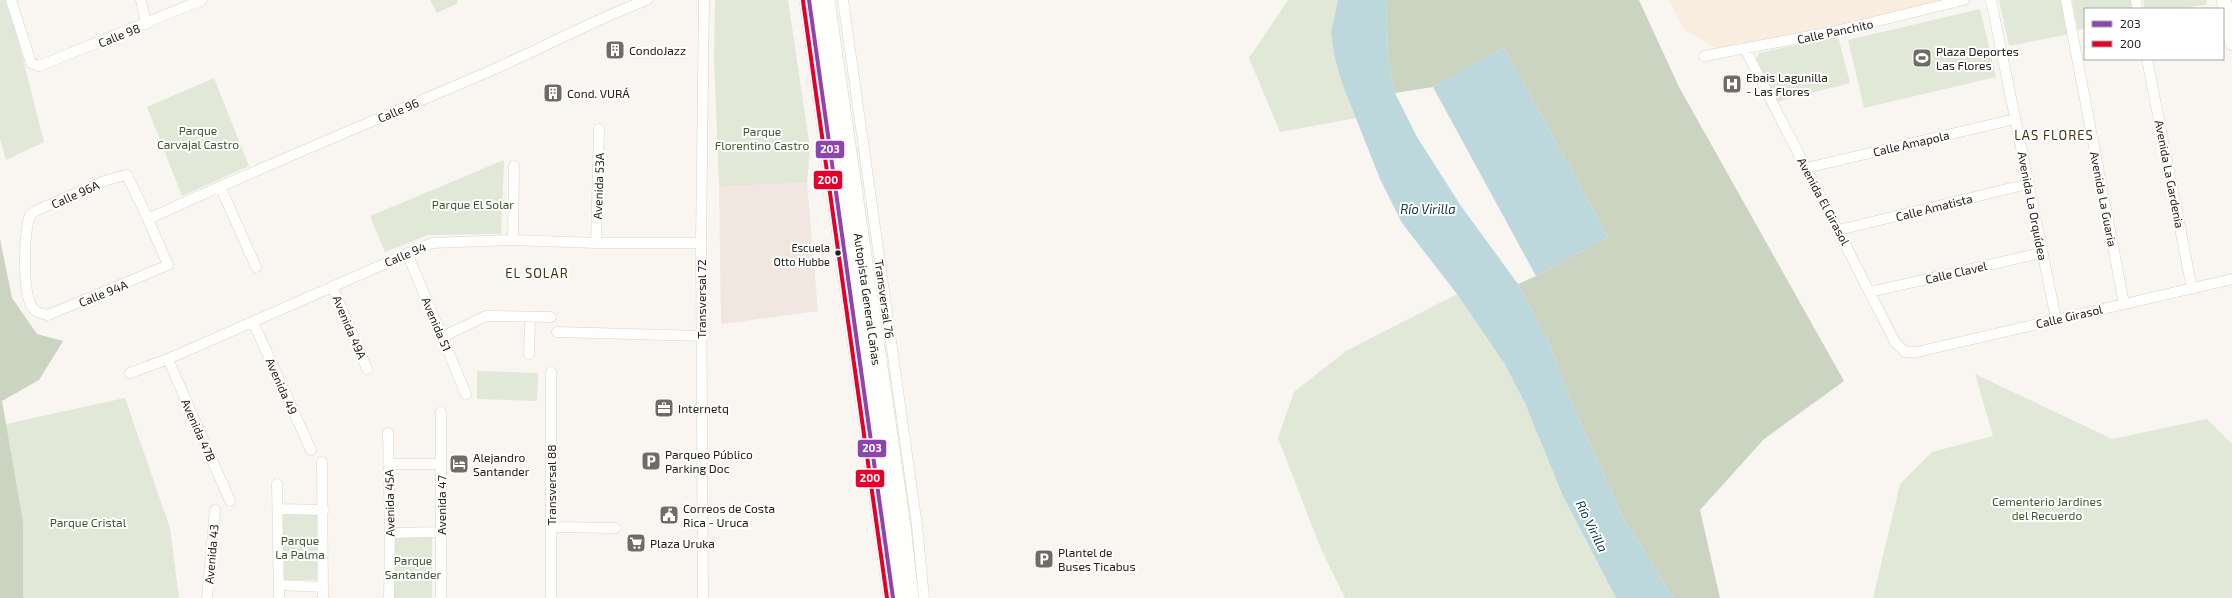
<svg xmlns="http://www.w3.org/2000/svg" width="2232" height="598" font-family="'Exo 2',sans-serif">
<style>
.built{fill:#f9eddf}
.education{fill:#f2e6e0}
.green{fill:#e1e8d8}
.forest{fill:#cbd3c1}
.water{fill:#bcd8dc}
.lines{fill:none;stroke-linecap:round;stroke-linejoin:round}
.street-casing{stroke:#d7d3cd;stroke-width:11}
.secondary-casing{stroke:#d7d3cd;stroke-width:15}
.highway-casing{stroke:#d7d3cd;stroke-width:20}
.street{stroke:#fefefd;stroke-width:10}
.secondary{stroke:#fefefd;stroke-width:14}
.highway{stroke:#fefefd;stroke-width:19}
.bus-1-casing{stroke:#fff;stroke-width:7}
.bus-2-casing{stroke:#fff;stroke-width:7}
.bus-1{stroke:#8e44ad;stroke-width:4}
.bus-2{stroke:#e4002b;stroke-width:4}
.bus-dot{fill:#24201a;stroke:#fff;stroke-width:1.5}
.labels{text-anchor:middle;dominant-baseline:central;stroke-width:4;stroke-linejoin:round;paint-order:stroke}
.bus-label{font-size:11px;fill:#24201a;stroke:#fff;text-anchor:end}
.street-label{font-size:12px;fill:#24201a;stroke:#fff}
.poi-label{font-size:12px;fill:#24201a;stroke:#fff;text-anchor:start}
.park-label{font-size:12px;fill:#3e582c;stroke:#fff}
.neighbourhood-label{font-size:13px;letter-spacing:1px;fill:#46330c;stroke:#fff}
.water-label{font-size:13px;font-style:italic;fill:#0c353c;stroke:#fff}
.line-badge{stroke:#fff;stroke-width:1.5}
.badge-label{font-size:11px;text-anchor:middle;font-weight:bold;fill:#fff}
</style>
<rect width="100%" height="100%" fill="#f9f5f0"/>
<path class="built" d="M 1669,0 L 1939,0 L 1842,27 L 1719,49 L 1685,31 Z"/>
<path class="education" d="M 807,183 L 818,311 L 721,324 L 719,186 Z"/>
<path class="green" d="M 0,0 L 8,0 L 44,142 L 6,160 L 0,139 Z
M 430,0 L 457,0 L 458,3 L 437,13 Z
M 715,0 L 788,0 L 810,148 L 807,183 L 719,186 L 714,58 Z
M 1288,0 L 1338,0 L 1331,32 L 1334,55 L 1356,118 L 1280,132 L 1249,58 Z
M 1999,0 L 2063,0 L 2070,34 L 2009,46 Z
M 2072,0 L 2135,0 L 2137,9 L 2085,9 L 2085,28 L 2078,30 Z
M 2143,0 L 2206,0 L 2207,4 L 2182,9 L 2145,9 Z
M 1980,9 L 1996,77 L 1864,108 L 1848,40 Z
M 1838,36 L 1850,83 L 1776,102 L 1755,61 L 1759,53 Z
M 214,78 L 249,166 L 182,196 L 147,107 Z
M 504,160 L 501,234 L 428,235 L 385,252 L 370,216 Z
M 1457,294 L 1504,363 L 1524,401 L 1562,494 L 1616,598 L 1345,598 L 1321,549 L 1278,438 L 1294,392 L 1346,351 Z
M 477,371 L 538,373 L 537,401 L 477,399 Z
M 1975,374 L 2112,439 L 2207,419 L 2232,444 L 2232,598 L 1873,598 L 1900,484 L 1932,452 L 1993,436 Z
M 125,398 L 170,528 L 179,598 L 17,598 L 6,424 Z
M 282,513 L 317,514 L 317,580 L 283,580 Z
M 393,536 L 432,536 L 432,598 L 393,598 Z"/>
<path class="forest" d="M 1386,0 L 1639,0 L 1679,87 L 1844,381 L 1764,439 L 1700,510 L 1720,598 L 1673,598 L 1621,514 L 1572,404 L 1549,343 L 1518,284 L 1536,276 L 1608,237 L 1504,48 L 1433,87 L 1395,93 L 1388,56 Z
M 0,239 L 12,298 L 37,334 L 63,341 L 39,380 L 2,401 L 23,522 L 23,598 L 0,598 Z"/>
<path class="water" d="M 1338,0 L 1386,0 L 1388,56 L 1395,93 L 1417,137 L 1461,206 L 1518,284 L 1549,343 L 1572,404 L 1621,514 L 1673,598 L 1616,598 L 1562,494 L 1524,401 L 1504,363 L 1457,294 L 1402,223 L 1380,179 L 1342,83 L 1334,55 L 1331,32 Z
M 1504,48 L 1608,237 L 1536,276 L 1433,87 Z"/>
<g class="lines">
<defs>
<path id="street" d="M 11,0 L 31,63 L 39,66 L 202,0
M 141,0 L 146,24
M 843,0 L 917,526 L 924,598
M 1991,0 L 2056,319
M 2066,0 L 2124,304
M 2136,0 L 2137,9
M 1745,49 L 1895,342 L 1905,352 L 1917,352 L 2232,279
M 1704,56 L 1832,32 L 1964,0
M 2147,59 L 2192,289
M 1806,168 L 2015,119
M 127,175 L 148,219 L 168,265 L 48,315 C 43,314 35,312 32,307 C 22,291 24,233 30,215 L 35,211 L 107,180 Z
M 220,186 L 256,267
M 148,219 C 261,167 376,120 490,71 C 543,48 593,20 647,0
M 1839,230 L 2028,184
M 513,240 L 514,166
M 596,243 L 599,129
M 407,253 L 466,394
M 332,286 L 367,369
M 1870,292 L 2041,253
M 253,322 L 311,450
M 557,332 L 701,336
M 442,337 L 486,316 L 551,317
M 529,354 L 530,317
M 168,359 L 230,501
M 551,372 L 551,598
M 130,373 L 168,359 L 432,243 L 513,240 L 596,243 L 701,243
M 388,433 L 390,533 L 389,598
M 322,462 L 323,598
M 388,464 L 441,464
M 277,484 L 279,598
M 279,509 L 324,510
M 551,527 L 615,528
M 390,533 L 441,532
M 279,585 L 323,587
M 207,598 L 215,510
M 441,598 L 441,412
M 703,598 L 701,243 L 704,0"/>
<path id="secondary" d="M 2224,0 L 2232,43"/>
<path id="highway" d="M 809,0 L 893,598
M 825,0 L 901,526 L 909,598"/>
</defs>
<use href="#street" class="street-casing"/>
<use href="#secondary" class="secondary-casing"/>
<use href="#highway" class="highway-casing"/>
<use href="#street" class="street"/>
<use href="#secondary" class="secondary"/>
<use href="#highway" class="highway"/>
<defs>
<path id="bus-1" d="M 809,0 L 893,598"/>
<path id="bus-2" d="M 803,1 L 887,598"/>
</defs>
<use href="#bus-1" class="bus-1-casing"/>
<use href="#bus-2" class="bus-2-casing"/>
<use href="#bus-1" class="bus-1"/>
<use href="#bus-2" class="bus-2"/>
</g>
<defs>
<symbol id="building-square" viewBox="-11 -11 22 22"><rect x="-9" y="-9" width="18" height="18" rx="4" fill="#6f6b65" stroke="#fff"/><path d="M-4-6H4V6H1V3H-1V6H-4ZM-2.5-4.3h1.7v1.8h-1.7ZM.8-4.3h1.7v1.8H.8ZM-2.5-1h1.7V.8h-1.7ZM.8-1h1.7V.8H.8Z" fill="#fff"/></symbol>
<symbol id="stadium-square" viewBox="-11 -11 22 22"><rect x="-9" y="-9" width="18" height="18" rx="4" fill="#6f6b65" stroke="#fff"/><path d="M0-5a6.5 5 0 1 0 0 10a6.5 5 0 1 0 0-10ZM-3.5-1.8h7v3.6h-7Z" fill="#fff"/></symbol>
<symbol id="hospital-square" viewBox="-11 -11 22 22"><rect x="-9" y="-9" width="18" height="18" rx="4" fill="#6f6b65" stroke="#fff"/><path d="M-5-5h3v3.5h4V-5h3V5h-3V1.5h-4V5h-3Z" fill="#fff"/></symbol>
<symbol id="office-square" viewBox="-11 -11 22 22"><rect x="-9" y="-9" width="18" height="18" rx="4" fill="#6f6b65" stroke="#fff"/><path d="M-6-3h4V-5.5h4V-3h4V5H-6ZM-1-4.5V-3h2v-1.5ZM-6 0V1H6V0Z" fill="#fff"/></symbol>
<symbol id="parking-square" viewBox="-11 -11 22 22"><rect x="-9" y="-9" width="18" height="18" rx="4" fill="#6f6b65" stroke="#fff"/><path d="M-3.5-5.5H1a3.5 3.5 0 0 1 0 7H-1V5.5H-3.5ZM-1-3.4V-.6H.8a1.4 1.4 0 0 0 0-2.8Z" fill="#fff"/></symbol>
<symbol id="hotel-square" viewBox="-11 -11 22 22"><rect x="-9" y="-9" width="18" height="18" rx="4" fill="#6f6b65" stroke="#fff"/><path d="M-6-4.5h1.5V1H6V5H4.5V3h-9V5H-6ZM-4 0a1.8 1.8 0 1 1 3.6 0ZM.5 0V-2.5h3Q6-2.5 6 0Z" fill="#fff"/></symbol>
<symbol id="civic-square" viewBox="-11 -11 22 22"><rect x="-9" y="-9" width="18" height="18" rx="4" fill="#6f6b65" stroke="#fff"/><path d="M-.6-6.5H3V-4.5H.6V-3L4-1V1h2V6H-6V1h2V-1L-.6-3ZM-1.2 2.5V6h2.4V2.5Z" fill="#fff"/></symbol>
<symbol id="supermarket-square" viewBox="-11 -11 22 22"><rect x="-9" y="-9" width="18" height="18" rx="4" fill="#6f6b65" stroke="#fff"/><path d="M-6-5.5h2.5l.6 2H6L4.5 2H-2.5L-4.4-4H-6ZM-1.5 3.2a1.3 1.3 0 1 0 .1 0ZM3 3.2a1.3 1.3 0 1 0 .1 0Z" fill="#fff"/></symbol>
</defs>
<g fill-rule="evenodd">
<use href="#building-square" x="604" y="39" width="22" height="22"/>
<use href="#stadium-square" x="1911" y="47" width="22" height="22"/>
<use href="#hospital-square" x="1721" y="73" width="22" height="22"/>
<use href="#building-square" x="542" y="82" width="22" height="22"/>
<use href="#office-square" x="653" y="397" width="22" height="22"/>
<use href="#parking-square" x="640" y="450" width="22" height="22"/>
<use href="#hotel-square" x="448" y="453" width="22" height="22"/>
<use href="#civic-square" x="658" y="504" width="22" height="22"/>
<use href="#supermarket-square" x="625" y="532" width="22" height="22"/>
<use href="#parking-square" x="1033" y="548" width="22" height="22"/>
</g>
<circle class="bus-dot" cx="838" cy="253" r="3.5"/>
<g class="labels">
<g class="bus-label">
<text x="830" y="247">Escuela<tspan x="830" dy="14">Otto Hubbe</tspan></text>
</g>
<g class="street-label">
<text transform="translate(1835 31) rotate(-12)">Calle Panchito</text>
<text transform="translate(119 35) rotate(-22)">Calle 98</text>
<text transform="translate(398 110) rotate(-23)">Calle 96</text>
<text transform="translate(1911 143) rotate(-13)">Calle Amapola</text>
<text transform="translate(2170 174) rotate(79)">Avenida La Gardenia</text>
<text transform="translate(598 186) rotate(-88)">Avenida 53A</text>
<text transform="translate(75 194) rotate(-24)">Calle 96A</text>
<text transform="translate(2104 199) rotate(79)">Avenida La Guaria</text>
<text transform="translate(1824 201) rotate(62)">Avenida El Girasol</text>
<text transform="translate(2033 206) rotate(79)">Avenida La Orquídea</text>
<text transform="translate(1934 207) rotate(-14)">Calle Amatista</text>
<text transform="translate(405 254) rotate(-23)">Calle 94</text>
<text transform="translate(1956 272) rotate(-13)">Calle Clavel</text>
<text transform="translate(103 293) rotate(-22)">Calle 94A</text>
<text transform="translate(701 299) rotate(-90)">Transversal 72</text>
<text transform="translate(868 299) rotate(82)">Autopista General Cañas</text>
<text transform="translate(885 299) rotate(82)">Transversal 76</text>
<text transform="translate(2069 316) rotate(-13)">Calle Girasol</text>
<text transform="translate(437 324) rotate(67)">Avenida 51</text>
<text transform="translate(350 327) rotate(67)">Avenida 49A</text>
<text transform="translate(282 386) rotate(66)">Avenida 49</text>
<text transform="translate(199 430) rotate(66)">Avenida 47B</text>
<text transform="translate(551 485) rotate(-90)">Transversal 88</text>
<text transform="translate(389 503) rotate(-91)">Avenida 45A</text>
<text transform="translate(441 505) rotate(-90)">Avenida 47</text>
<text transform="translate(211 554) rotate(-85)">Avenida 43</text>
</g>
<g class="poi-label">
<text x="629" y="50">CondoJazz</text>
<text x="1936" y="51">Plaza Deportes<tspan x="1936" dy="14">Las Flores</tspan></text>
<text x="1746" y="77">Ebais Lagunilla<tspan x="1746" dy="14">- Las Flores</tspan></text>
<text x="567" y="93">Cond. VURÁ</text>
<text x="678" y="408">Internetq</text>
<text x="665" y="454">Parqueo Público<tspan x="665" dy="14">Parking Doc</tspan></text>
<text x="473" y="457">Alejandro<tspan x="473" dy="14">Santander</tspan></text>
<text x="683" y="508">Correos de Costa<tspan x="683" dy="14">Rica - Uruca</tspan></text>
<text x="650" y="543">Plaza Uruka</text>
<text x="1058" y="552">Plantel de<tspan x="1058" dy="14">Buses Ticabus</tspan></text>
</g>
<g class="park-label">
<text x="198" y="130">Parque<tspan x="198" dy="14">Carvajal Castro</tspan></text>
<text x="762" y="131">Parque<tspan x="762" dy="14">Florentino Castro</tspan></text>
<text x="473" y="204">Parque El Solar</text>
<text x="2047" y="501">Cementerio Jardines<tspan x="2047" dy="14">del Recuerdo</tspan></text>
<text x="88" y="522">Parque Cristal</text>
<text x="300" y="540">Parque<tspan x="300" dy="14">La Palma</tspan></text>
<text x="413" y="560">Parque<tspan x="413" dy="14">Santander</tspan></text>
</g>
<g class="neighbourhood-label">
<text x="2054" y="135">LAS FLORES</text>
<text x="537" y="273">EL SOLAR</text>
</g>
<g class="water-label">
<text x="1428" y="209">Río Virilla</text>
<text transform="translate(1592 526) rotate(64)">Río Virilla</text>
</g>
</g>
<g class="line-badge">
<rect x="815" y="140" width="30" height="19" rx="4" fill="#8e44ad"/>
<rect x="813" y="170" width="30" height="20" rx="4" fill="#e4002b"/>
<rect x="857" y="439" width="30" height="19" rx="4" fill="#8e44ad"/>
<rect x="855" y="469" width="30" height="19" rx="4" fill="#e4002b"/>
</g>
<g class="badge-label">
<text x="830" y="153">203</text>
<text x="828" y="184">200</text>
<text x="872" y="452">203</text>
<text x="870" y="482">200</text>
</g>
<rect x="2084" y="8" width="140" height="52" fill="#ffffff" stroke="#a7a6a3"/>
<rect x="2092" y="21" width="20" height="6" fill="#8e44ad" stroke="#a7a6a3"/>
<text x="2120" y="28" font-size="12" fill="#24201a">203</text>
<rect x="2092" y="41" width="20" height="6" fill="#e4002b" stroke="#a7a6a3"/>
<text x="2120" y="48" font-size="12" fill="#24201a">200</text>
</svg>
